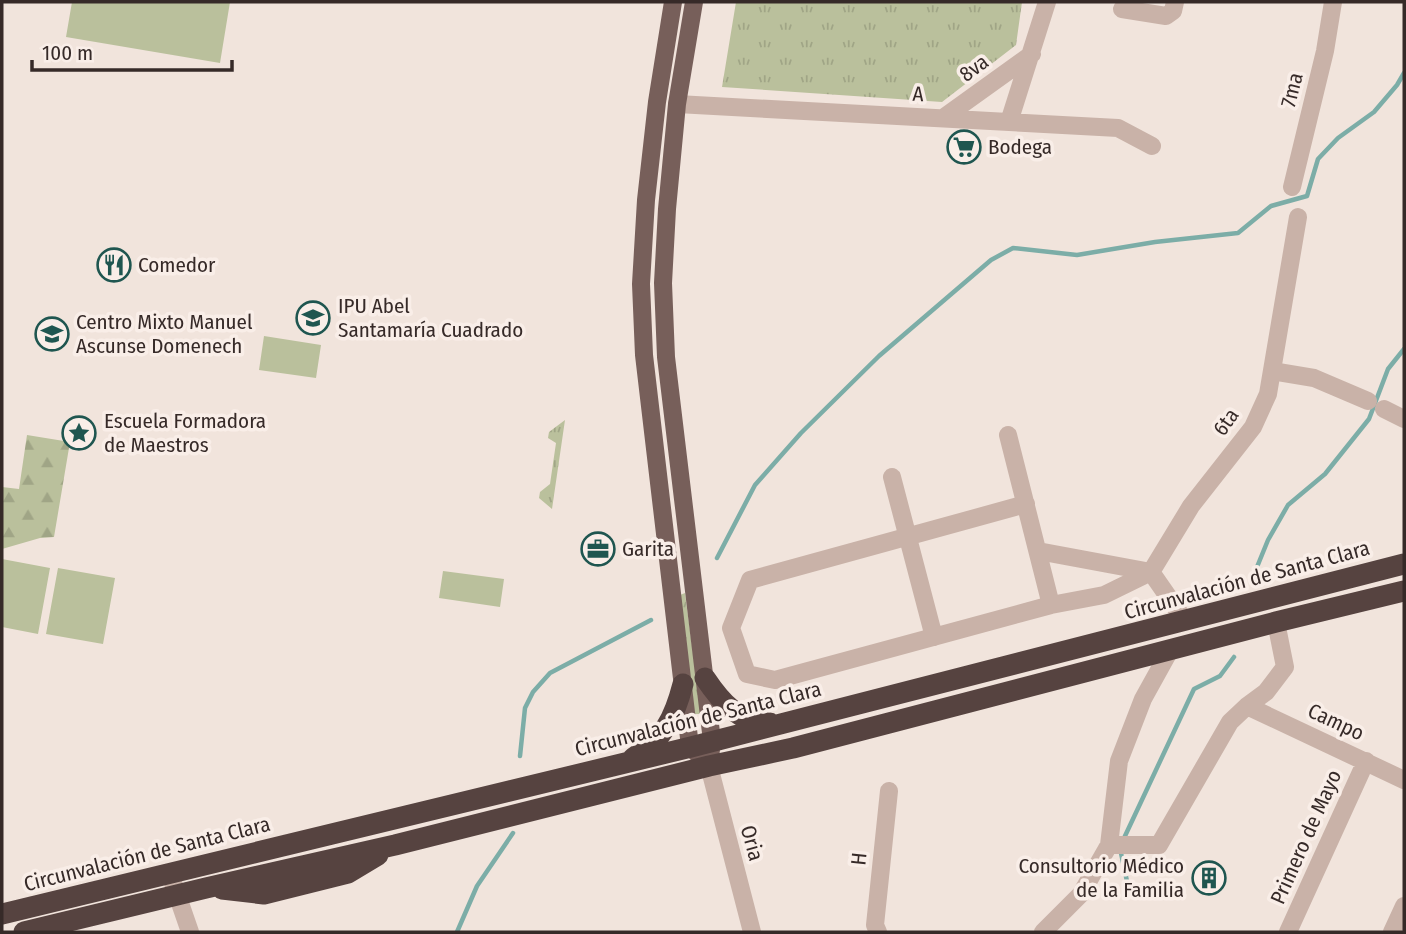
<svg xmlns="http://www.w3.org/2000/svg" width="1406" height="934" font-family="'Fira Sans Condensed',sans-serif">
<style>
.grass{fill:url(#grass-tufts)}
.forest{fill:url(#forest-firs)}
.pitch{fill:#bac09c}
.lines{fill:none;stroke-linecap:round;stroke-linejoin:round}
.stream{stroke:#7cada7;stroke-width:4.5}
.minor{stroke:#c9b2a8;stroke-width:18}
.major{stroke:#775f5a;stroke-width:18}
.highway{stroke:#564340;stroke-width:21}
.labels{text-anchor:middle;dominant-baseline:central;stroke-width:7;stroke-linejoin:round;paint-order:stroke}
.street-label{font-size:21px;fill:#362a28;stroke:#f9eee8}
.poi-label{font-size:21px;fill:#362a28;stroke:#f9eee8;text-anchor:start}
</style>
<defs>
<pattern id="grass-tufts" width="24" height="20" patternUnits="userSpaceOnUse" patternTransform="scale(1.75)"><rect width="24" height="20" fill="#bac09c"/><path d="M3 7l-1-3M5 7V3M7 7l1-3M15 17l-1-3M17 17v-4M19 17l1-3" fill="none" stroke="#a0a586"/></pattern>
<pattern id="forest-firs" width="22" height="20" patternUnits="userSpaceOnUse" patternTransform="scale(1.75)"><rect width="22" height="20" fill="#bac09c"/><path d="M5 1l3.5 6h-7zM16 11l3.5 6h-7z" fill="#a0a586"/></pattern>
</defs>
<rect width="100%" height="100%" fill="#f1e4dc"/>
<path class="grass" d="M 736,2 L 1022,2 L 1016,45 L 942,102 L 722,87 Z
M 565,420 L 552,509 L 539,498 L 540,492 L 550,484 L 556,443 L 548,438 L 549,432 Z
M 685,593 L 701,714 L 694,714 L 680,595 Z"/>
<path class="forest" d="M 27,435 L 70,442 L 54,537 L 40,538 L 2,549 L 2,487 L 19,489 Z"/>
<path class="pitch" d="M 72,2 L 230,2 L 220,63 L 66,37 Z
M 264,336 L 321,345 L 316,378 L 259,370 Z
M 2,559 L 50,568 L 38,634 L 2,627 Z
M 58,568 L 115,578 L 103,644 L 46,634 Z
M 443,571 L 504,579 L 500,607 L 439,598 Z"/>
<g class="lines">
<path class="stream" d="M 717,558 L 755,485 L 801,433 L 879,356 L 991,260 L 1013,248 L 1077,255 L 1155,242 L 1238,233 L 1271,206 L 1307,196 L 1318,159 L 1338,138 L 1374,112 L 1397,85 L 1404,73
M 1257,567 L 1268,540 L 1288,505 L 1325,474 L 1369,419 L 1388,369 L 1404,349
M 520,756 L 525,708 L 533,692 L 550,673 L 651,620
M 1125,836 L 1194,689 L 1220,676 L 1234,657
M 1121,853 L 1128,886
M 457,932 L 477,886 L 513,833"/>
<path class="minor" d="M 1122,9 L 1166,16 L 1173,11 L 1175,2
M 677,104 L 1118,128 L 1152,146
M 943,118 L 1032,54
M 1009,122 L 1047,2
M 1292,187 L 1325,51 L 1333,2
M 1272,371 L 1314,378 L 1368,401
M 1384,409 L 1404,419
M 1008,435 L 1051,605
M 892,477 L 934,637
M 1026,504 L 750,580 L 731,628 L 747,674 L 775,680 L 1051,605 L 1104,595 L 1151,572
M 1038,551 L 1151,572
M 1185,621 L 1151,572 L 1191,506 L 1253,427 L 1268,394 L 1298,217
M 1247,706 L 1404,780
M 709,766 L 752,932
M 1109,845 L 1159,845 L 1230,722 L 1247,706 L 1266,692 L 1285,667 L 1276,622
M 170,874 L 190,932
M 878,932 L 875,925 L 889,791
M 1043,932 L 1081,894 L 1109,845 L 1119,761 L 1143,699 L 1169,652
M 1288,932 L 1366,761
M 1392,932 L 1404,906"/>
<path class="major" d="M 673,2 L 657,102 L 646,200 L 641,284 L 644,355 L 689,738 L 691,747 L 709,766 L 712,741 L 666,357 L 663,283 L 667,209 L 677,104 L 694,2"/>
<path class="highway" d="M 705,678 C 721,702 739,723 770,723
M 633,758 C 664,738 674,719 683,684
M 222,889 L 264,894 L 348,873 L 378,855
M 2,914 L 691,747 L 1404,564
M 24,932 L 206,888 L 395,845 L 709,766 L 793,748 L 1276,622 L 1404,591"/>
</g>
<defs>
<symbol id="supermarket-ring" viewBox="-11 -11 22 22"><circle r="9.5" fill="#f9eee8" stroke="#1f5650" stroke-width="1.5"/><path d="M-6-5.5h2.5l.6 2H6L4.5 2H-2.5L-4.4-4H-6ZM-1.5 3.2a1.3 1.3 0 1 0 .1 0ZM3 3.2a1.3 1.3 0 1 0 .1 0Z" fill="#1f5650"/></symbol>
<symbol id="restaurant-ring" viewBox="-11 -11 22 22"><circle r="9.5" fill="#f9eee8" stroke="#1f5650" stroke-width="1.5"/><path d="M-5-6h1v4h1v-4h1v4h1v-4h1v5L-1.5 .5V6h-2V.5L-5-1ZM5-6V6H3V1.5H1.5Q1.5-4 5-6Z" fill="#1f5650"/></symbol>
<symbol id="school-ring" viewBox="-11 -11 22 22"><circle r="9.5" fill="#f9eee8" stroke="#1f5650" stroke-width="1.5"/><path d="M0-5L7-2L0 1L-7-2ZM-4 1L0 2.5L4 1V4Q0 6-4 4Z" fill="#1f5650"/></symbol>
<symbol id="university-ring" viewBox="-11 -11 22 22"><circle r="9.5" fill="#f9eee8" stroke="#1f5650" stroke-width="1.5"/><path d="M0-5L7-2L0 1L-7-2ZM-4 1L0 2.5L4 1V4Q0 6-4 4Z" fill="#1f5650"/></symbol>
<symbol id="sight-ring" viewBox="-11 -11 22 22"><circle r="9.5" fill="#f9eee8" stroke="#1f5650" stroke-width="1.5"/><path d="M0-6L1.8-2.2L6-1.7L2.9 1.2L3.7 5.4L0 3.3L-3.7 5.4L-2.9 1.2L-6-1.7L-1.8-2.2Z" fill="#1f5650"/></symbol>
<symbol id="office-ring" viewBox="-11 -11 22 22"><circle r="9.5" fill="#f9eee8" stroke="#1f5650" stroke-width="1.5"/><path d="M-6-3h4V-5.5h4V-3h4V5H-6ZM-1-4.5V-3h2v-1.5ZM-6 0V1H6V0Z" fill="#1f5650"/></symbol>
<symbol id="building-ring" viewBox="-11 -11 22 22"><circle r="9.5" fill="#f9eee8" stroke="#1f5650" stroke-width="1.5"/><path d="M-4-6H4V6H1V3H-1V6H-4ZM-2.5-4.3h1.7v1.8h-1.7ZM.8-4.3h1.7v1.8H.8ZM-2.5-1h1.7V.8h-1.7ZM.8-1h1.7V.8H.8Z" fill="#1f5650"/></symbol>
</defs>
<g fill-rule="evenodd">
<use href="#supermarket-ring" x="945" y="128" width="38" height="38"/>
<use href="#restaurant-ring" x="95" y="246" width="38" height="38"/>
<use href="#school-ring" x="294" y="299" width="38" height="38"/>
<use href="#university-ring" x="33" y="315" width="38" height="38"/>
<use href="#sight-ring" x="60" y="414" width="38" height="38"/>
<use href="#office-ring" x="579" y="530" width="38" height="38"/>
<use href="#building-ring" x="1190" y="859" width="38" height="38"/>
</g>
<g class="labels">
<g class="street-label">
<text transform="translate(974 68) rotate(-36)">8va</text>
<text transform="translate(1292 90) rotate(-76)">7ma</text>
<text transform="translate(918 94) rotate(3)">A</text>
<text transform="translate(1226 422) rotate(-55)">6ta</text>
<text transform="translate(1247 580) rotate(-15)">Circunvalación de Santa Clara</text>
<text transform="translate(698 719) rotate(-14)">Circunvalación de Santa Clara</text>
<text transform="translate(1336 722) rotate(25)">Campo</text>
<text transform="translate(1306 837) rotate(-66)">Primero de Mayo</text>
<text transform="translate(752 843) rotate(75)">Oria</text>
<text transform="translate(147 854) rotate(-14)">Circunvalación de Santa Clara</text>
<text transform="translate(859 859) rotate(-84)">H</text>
</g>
<g class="poi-label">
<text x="988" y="147">Bodega</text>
<text x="138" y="265">Comedor</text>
<text x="338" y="306">IPU Abel<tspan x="338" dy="24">Santamaría Cuadrado</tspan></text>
<text x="76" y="322">Centro Mixto Manuel<tspan x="76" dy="24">Ascunse Domenech</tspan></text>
<text x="104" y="421">Escuela Formadora<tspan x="104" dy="24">de Maestros</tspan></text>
<text x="622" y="549">Garita</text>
<text x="1184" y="866" text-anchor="end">Consultorio Médico<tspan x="1184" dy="24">de la Familia</tspan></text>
</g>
</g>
<rect width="1406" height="934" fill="none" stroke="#362a28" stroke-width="7"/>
<path d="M32 60v10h200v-10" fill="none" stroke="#362a28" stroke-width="3.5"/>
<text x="42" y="60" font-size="21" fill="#362a28" stroke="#f9eee8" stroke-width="5" paint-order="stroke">100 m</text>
</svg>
